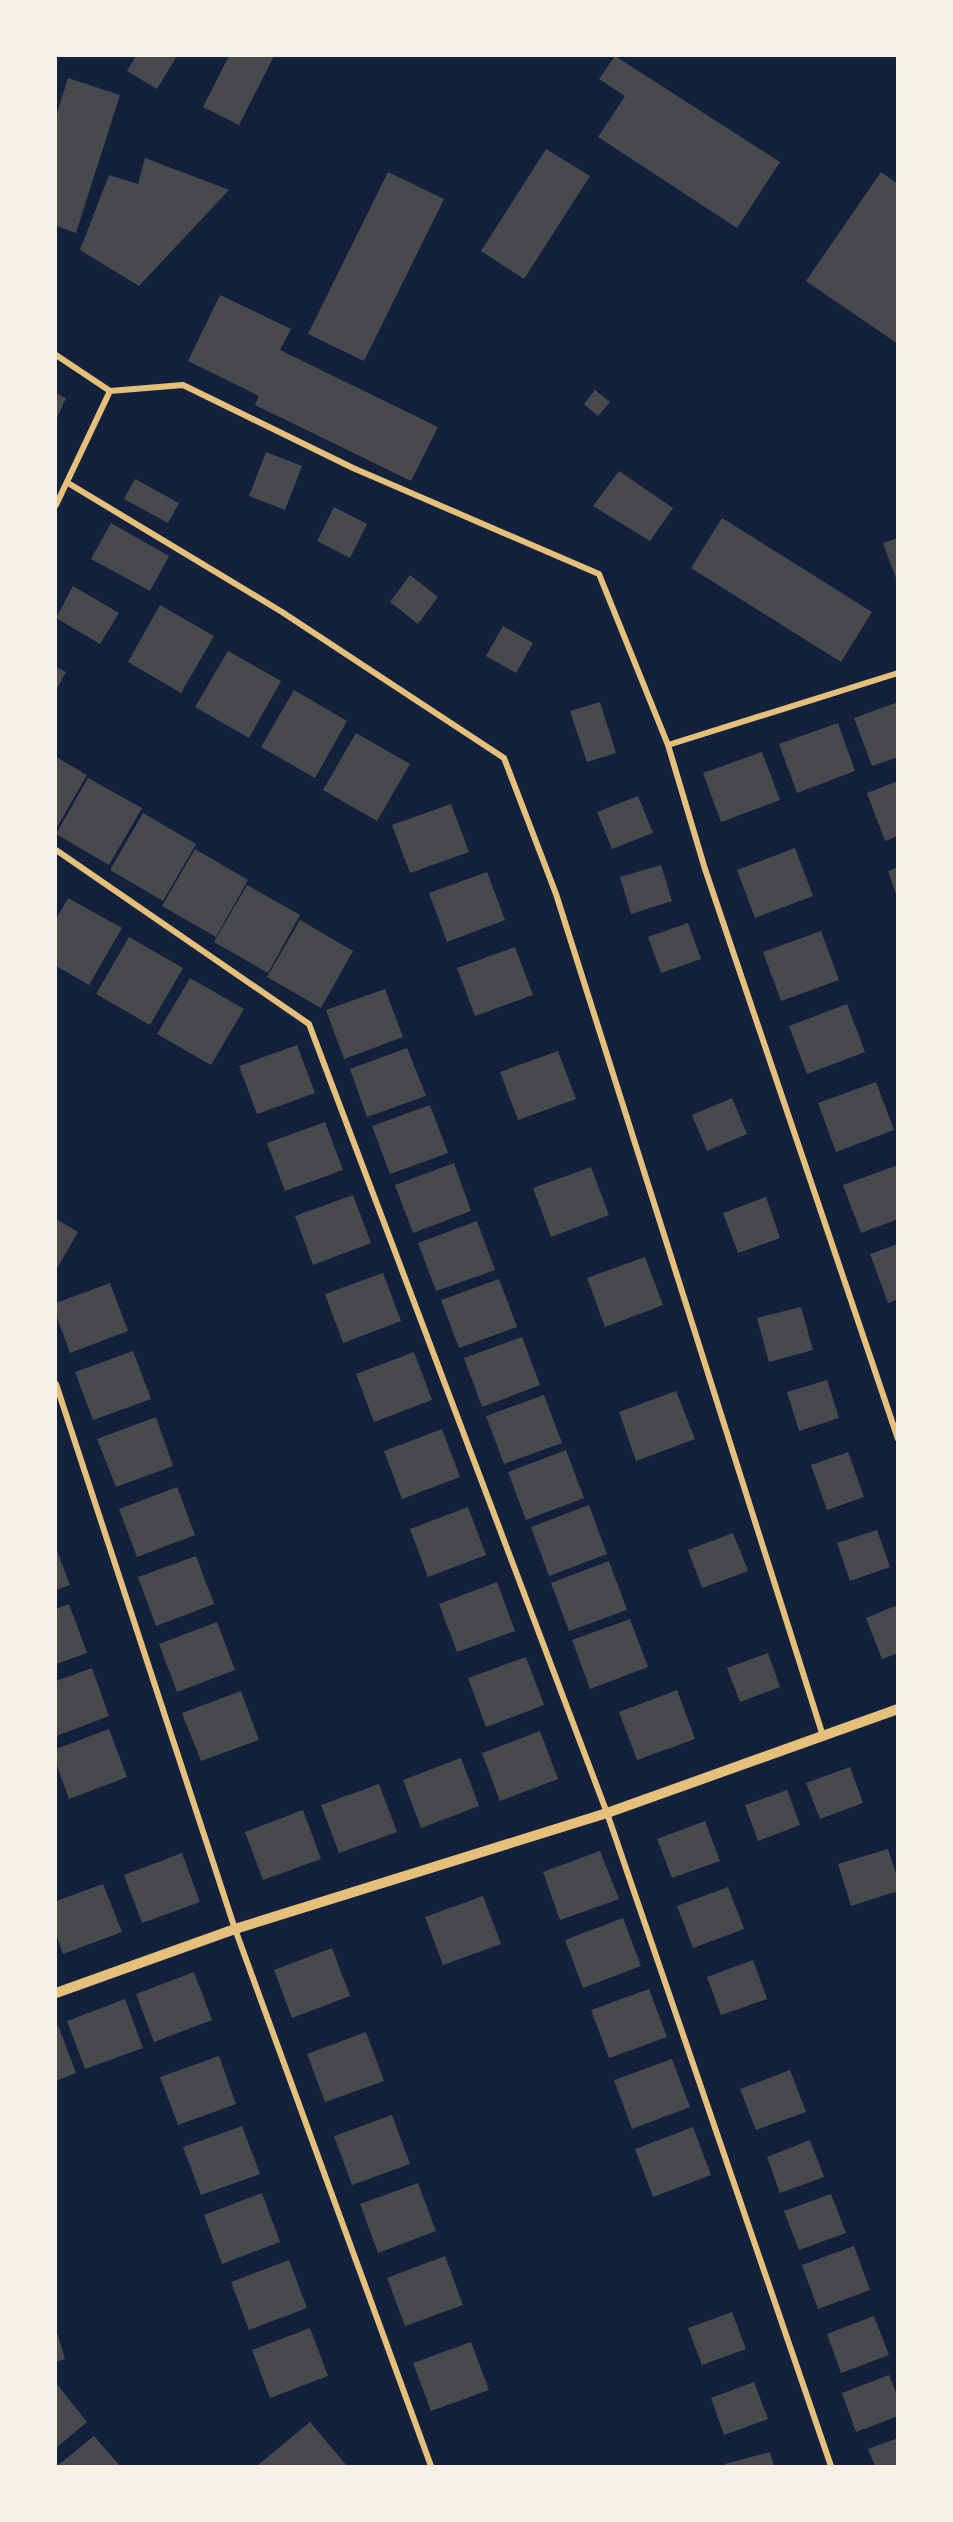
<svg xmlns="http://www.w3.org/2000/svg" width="953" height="2522" font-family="Helvetica,sans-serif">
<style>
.building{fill:#48494c}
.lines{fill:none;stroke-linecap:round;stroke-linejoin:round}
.minor{stroke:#e5c07b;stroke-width:6}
.tertiary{stroke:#e5c07b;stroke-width:10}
</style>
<rect width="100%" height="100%" fill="#14213d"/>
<path class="building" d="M 136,56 L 177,56 L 157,89 L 127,71 Z
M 229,56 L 274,56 L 239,125 L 203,107 Z
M 615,56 L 780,162 L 737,228 L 598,137 L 625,96 L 599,79 Z
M 68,78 L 120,95 L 76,233 L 56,226 L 56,116 Z
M 546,149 L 590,176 L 524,279 L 481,251 Z
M 145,158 L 229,190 L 139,286 L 80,250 L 109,175 L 138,184 Z
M 388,172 L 444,199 L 364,361 L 308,334 Z
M 881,172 L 898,184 L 898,344 L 806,281 Z
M 220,295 L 291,329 L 280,350 L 438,427 L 411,481 L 255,405 L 259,396 L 188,361 Z
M 595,390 L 610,402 L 598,416 L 584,404 Z
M 56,393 L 66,398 L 56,420 Z
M 266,452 L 302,466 L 285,510 L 249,496 Z
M 619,471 L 673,508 L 650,541 L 593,506 Z
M 135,479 L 179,503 L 168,523 L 124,499 Z
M 334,507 L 367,524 L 350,558 L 317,541 Z
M 722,518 L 872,612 L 841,662 L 691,568 Z
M 111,523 L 169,556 L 150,591 L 91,559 Z
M 898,538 L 898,581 L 897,581 L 883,543 Z
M 410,575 L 438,597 L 418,624 L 390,602 Z
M 73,586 L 119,613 L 100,644 L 56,618 Z
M 160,605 L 214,636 L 181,693 L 128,662 Z
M 503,626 L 533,643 L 516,673 L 486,656 Z
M 228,651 L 281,681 L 249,738 L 195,707 Z
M 56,667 L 66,672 L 56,690 Z
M 294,690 L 347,721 L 315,778 L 261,747 Z
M 600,702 L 616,753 L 587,762 L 570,711 Z
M 898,702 L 898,757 L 872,766 L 854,718 Z
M 838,723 L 855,771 L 797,793 L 779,744 Z
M 356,733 L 410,764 L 377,821 L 323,790 Z
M 762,752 L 780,800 L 721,822 L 703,773 Z
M 56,757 L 87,775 L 56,829 Z
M 88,778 L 142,808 L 109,865 L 56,834 Z
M 898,781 L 898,836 L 885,841 L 867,793 Z
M 638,796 L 653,833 L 612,849 L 597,812 Z
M 451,804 L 469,852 L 410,873 L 392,825 Z
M 143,813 L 196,844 L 163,901 L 110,870 Z
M 795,848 L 813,896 L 755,918 L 737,870 Z
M 195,849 L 248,880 L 216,937 L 162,906 Z
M 661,865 L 672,901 L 631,914 L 620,877 Z
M 898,867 L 898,897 L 897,897 L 888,871 Z
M 487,872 L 505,920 L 447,942 L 429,893 Z
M 247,885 L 300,915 L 268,973 L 214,942 Z
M 68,898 L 122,928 L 89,985 L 56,966 L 56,919 Z
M 300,920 L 353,951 L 321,1008 L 267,977 Z
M 688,923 L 701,959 L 661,973 L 648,937 Z
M 821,931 L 839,980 L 781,1001 L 763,952 Z
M 129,937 L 183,968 L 150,1025 L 96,994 Z
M 515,947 L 533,995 L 475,1016 L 457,968 Z
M 190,978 L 244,1009 L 211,1065 L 157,1034 Z
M 385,989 L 403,1037 L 344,1059 L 326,1010 Z
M 847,1004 L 865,1052 L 807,1074 L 789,1026 Z
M 297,1045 L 315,1093 L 257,1114 L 239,1066 Z
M 407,1048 L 426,1096 L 367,1117 L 350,1069 Z
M 558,1051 L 576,1099 L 518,1120 L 500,1072 Z
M 876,1082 L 894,1130 L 836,1152 L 818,1103 Z
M 732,1098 L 747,1134 L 707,1151 L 692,1115 Z
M 430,1105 L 448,1153 L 390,1174 L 372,1126 Z
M 325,1122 L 343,1170 L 285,1191 L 267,1143 Z
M 454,1163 L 471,1211 L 413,1233 L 395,1185 Z
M 898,1165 L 898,1219 L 861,1233 L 843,1185 Z
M 591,1167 L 609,1215 L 551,1237 L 533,1188 Z
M 353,1195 L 371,1243 L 313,1265 L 295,1216 Z
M 766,1197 L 780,1238 L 738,1253 L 723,1213 Z
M 56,1219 L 78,1232 L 56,1270 Z
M 477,1221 L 495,1270 L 436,1291 L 418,1243 Z
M 898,1244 L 898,1299 L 888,1303 L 870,1254 Z
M 645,1257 L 663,1305 L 605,1327 L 587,1278 Z
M 383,1273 L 401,1321 L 343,1343 L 325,1294 Z
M 499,1279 L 517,1327 L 459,1348 L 441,1300 Z
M 110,1283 L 128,1331 L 70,1353 L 56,1315 L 56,1303 Z
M 801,1307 L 813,1350 L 769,1362 L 757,1318 Z
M 522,1337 L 540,1385 L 482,1407 L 464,1358 Z
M 133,1351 L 151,1399 L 93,1420 L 75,1372 Z
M 414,1352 L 432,1400 L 374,1422 L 356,1374 Z
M 827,1380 L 839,1418 L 799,1431 L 787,1392 Z
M 676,1391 L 695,1439 L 636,1461 L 619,1412 Z
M 544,1395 L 562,1443 L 504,1464 L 486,1416 Z
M 156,1417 L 173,1466 L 116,1487 L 97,1439 Z
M 442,1429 L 460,1477 L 402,1499 L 384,1451 Z
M 566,1450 L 584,1498 L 526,1520 L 508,1472 Z
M 848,1452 L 864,1497 L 827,1510 L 811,1465 Z
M 177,1487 L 195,1535 L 137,1557 L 119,1509 Z
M 589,1505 L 607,1554 L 549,1576 L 531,1527 Z
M 468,1507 L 486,1555 L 428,1577 L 410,1529 Z
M 877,1530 L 890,1567 L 850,1581 L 837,1543 Z
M 733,1533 L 748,1571 L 702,1588 L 688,1550 Z
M 56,1548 L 70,1585 L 56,1590 Z
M 196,1556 L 214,1604 L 156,1626 L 138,1577 Z
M 609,1561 L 627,1610 L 569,1631 L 551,1583 Z
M 497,1582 L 515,1631 L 457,1652 L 439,1604 Z
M 69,1604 L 87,1653 L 56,1664 L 56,1609 Z
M 895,1606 L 898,1611 L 898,1653 L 882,1659 L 866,1618 Z
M 630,1619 L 648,1667 L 590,1689 L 572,1640 Z
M 217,1622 L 235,1670 L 177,1692 L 159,1644 Z
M 768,1653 L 780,1687 L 740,1702 L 727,1668 Z
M 526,1657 L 544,1705 L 486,1727 L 468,1678 Z
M 92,1668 L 109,1716 L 56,1736 L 56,1681 Z
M 677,1690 L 695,1739 L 637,1760 L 619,1712 Z
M 241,1691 L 259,1740 L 201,1761 L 182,1713 Z
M 109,1729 L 127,1777 L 69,1799 L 56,1763 L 56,1749 Z
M 540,1731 L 558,1779 L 500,1801 L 482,1753 Z
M 461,1758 L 479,1806 L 421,1828 L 403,1780 Z
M 850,1767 L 863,1803 L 820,1819 L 806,1783 Z
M 379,1784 L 397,1832 L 339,1853 L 321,1805 Z
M 787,1790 L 800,1825 L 758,1841 L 745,1805 Z
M 303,1810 L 321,1859 L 263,1880 L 245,1832 Z
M 705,1821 L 720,1861 L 672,1878 L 657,1839 Z
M 888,1849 L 898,1880 L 898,1891 L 851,1906 L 838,1864 Z
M 600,1851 L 619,1899 L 560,1920 L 543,1872 Z
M 182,1853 L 200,1902 L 142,1923 L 124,1875 Z
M 103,1884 L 122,1932 L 63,1954 L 56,1933 L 56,1901 Z
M 728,1887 L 744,1929 L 693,1948 L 677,1906 Z
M 483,1896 L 501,1944 L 443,1965 L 425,1917 Z
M 623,1918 L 641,1966 L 583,1988 L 565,1940 Z
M 332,1948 L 350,1996 L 292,2018 L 274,1970 Z
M 753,1960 L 767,1999 L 721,2015 L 707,1977 Z
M 194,1972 L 212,2020 L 154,2042 L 136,1994 Z
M 649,1989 L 667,2037 L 609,2058 L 591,2010 Z
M 125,1999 L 143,2048 L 85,2069 L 67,2021 Z
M 58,2025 L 76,2073 L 56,2081 L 56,2026 Z
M 366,2032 L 384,2081 L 325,2102 L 307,2054 Z
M 219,2056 L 236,2104 L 178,2125 L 160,2077 Z
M 672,2059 L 690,2107 L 632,2129 L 614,2080 Z
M 790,2070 L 806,2112 L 756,2130 L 740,2089 Z
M 392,2115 L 410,2164 L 352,2185 L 334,2136 Z
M 242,2126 L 260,2174 L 201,2195 L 183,2147 Z
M 693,2127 L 711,2175 L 653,2197 L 635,2149 Z
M 810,2140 L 824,2177 L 780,2193 L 767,2157 Z
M 418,2183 L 436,2231 L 378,2253 L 360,2204 Z
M 262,2193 L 280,2242 L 222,2264 L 204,2215 Z
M 831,2194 L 846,2233 L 799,2250 L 784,2211 Z
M 854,2246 L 870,2290 L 818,2309 L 802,2265 Z
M 445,2256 L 463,2305 L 405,2326 L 387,2278 Z
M 289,2260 L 307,2308 L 249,2330 L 231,2282 Z
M 732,2312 L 746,2349 L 702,2365 L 688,2328 Z
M 874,2316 L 889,2355 L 841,2373 L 827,2334 Z
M 310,2328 L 328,2376 L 270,2398 L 252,2350 Z
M 56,2329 L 65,2359 L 56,2362 Z
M 471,2342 L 489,2390 L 431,2411 L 413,2363 Z
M 889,2375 L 898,2398 L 898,2416 L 856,2432 L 842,2393 Z
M 754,2382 L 768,2419 L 724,2435 L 711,2398 Z
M 56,2383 L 87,2422 L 56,2448 Z
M 310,2422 L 347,2466 L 259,2466 L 258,2465 Z
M 94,2436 L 120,2466 L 57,2466 Z
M 898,2438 L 898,2466 L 875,2466 L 868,2449 Z
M 770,2452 L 774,2466 L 726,2466 L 725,2464 Z"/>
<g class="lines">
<path class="minor" d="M 56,355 L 110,391 L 183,385 L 353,468 L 599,574 L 668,745 L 705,869 L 898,1439
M 68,483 L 282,612 L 504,758 L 556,894 L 823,1736
M 56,505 L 110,391
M 668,745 L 898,673
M 56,850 L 309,1024 L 607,1813 L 831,2466
M 56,1384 L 235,1929 L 431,2466"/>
<path class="tertiary" d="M 56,1993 L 235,1929 L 607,1813 L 898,1709"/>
</g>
<rect width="953" height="2522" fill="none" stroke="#f6f1e7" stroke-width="114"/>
</svg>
